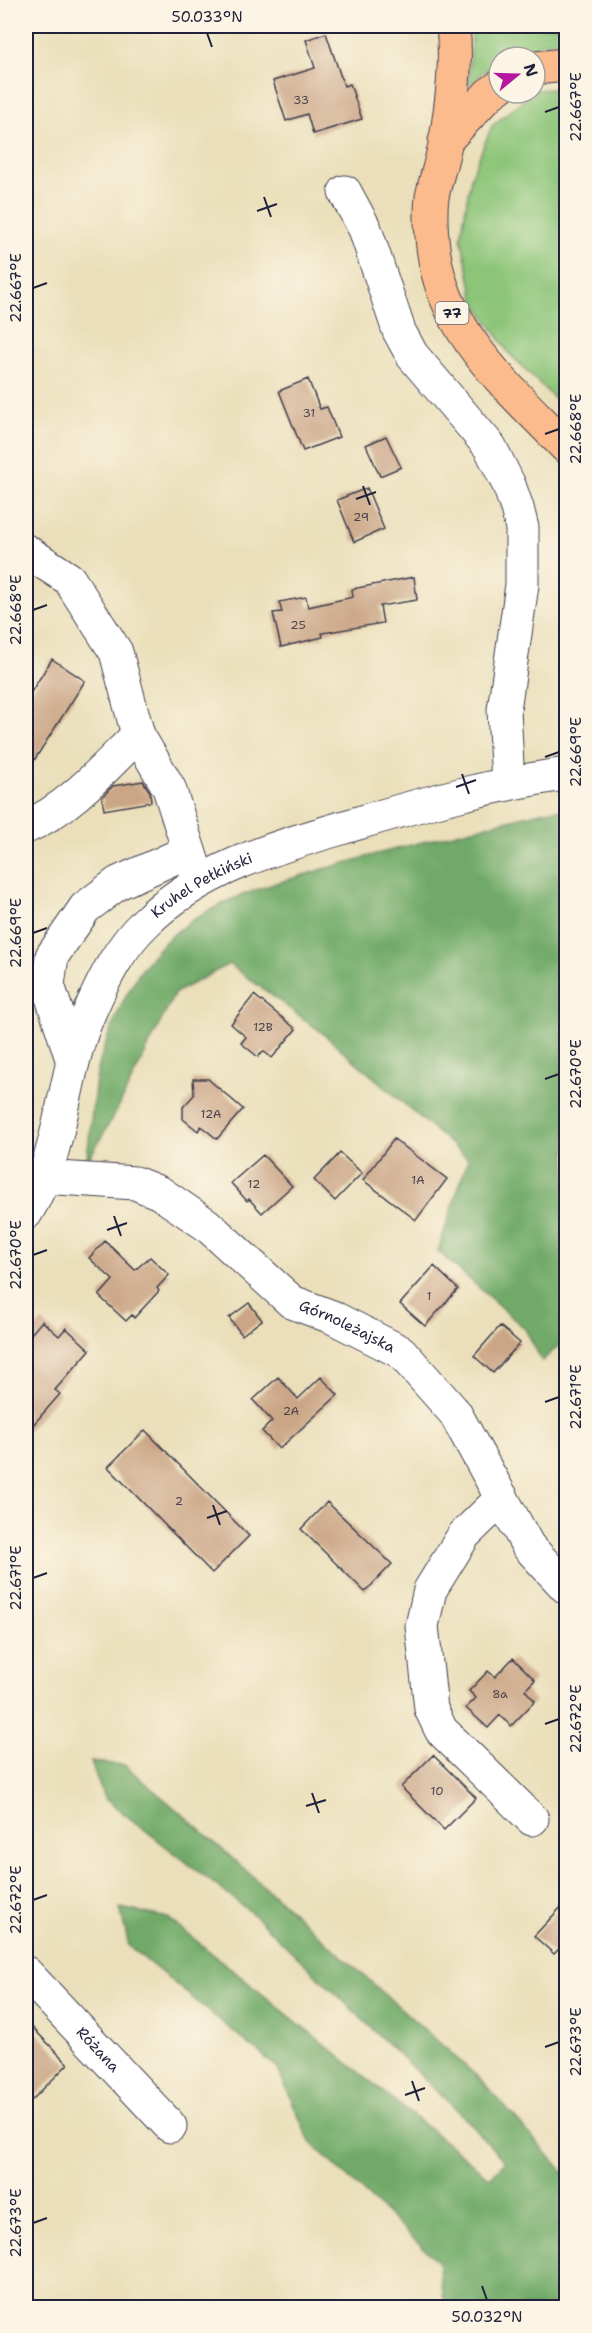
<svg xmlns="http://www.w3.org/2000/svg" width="592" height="2333" font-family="'Shantell Sans',sans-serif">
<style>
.green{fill:#8cc578;stroke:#57745a;stroke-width:1.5}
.forest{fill:#71aa68;stroke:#4a6652;stroke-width:1.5}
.building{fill:#cba686}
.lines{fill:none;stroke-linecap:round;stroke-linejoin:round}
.minor-casing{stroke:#403e4e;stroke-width:35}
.major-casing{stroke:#403e4e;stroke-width:35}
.minor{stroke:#fff;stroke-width:33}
.major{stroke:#fbbb8c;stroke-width:33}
.ticks{fill:none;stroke:#22223b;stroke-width:2}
.labels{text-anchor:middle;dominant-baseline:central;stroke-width:4.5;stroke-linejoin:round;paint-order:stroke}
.number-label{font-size:12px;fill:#4c434e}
.shield{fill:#fcf5e5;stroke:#63616e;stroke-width:1.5}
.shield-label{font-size:14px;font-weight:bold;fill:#22223b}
.street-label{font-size:15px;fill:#22223b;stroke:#fcf5e5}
.neatline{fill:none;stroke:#22223b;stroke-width:2}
.ticks-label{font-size:15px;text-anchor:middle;fill:#22223b}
</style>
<rect width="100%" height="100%" fill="#fcf5e5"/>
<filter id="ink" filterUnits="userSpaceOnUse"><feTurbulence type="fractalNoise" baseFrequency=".0167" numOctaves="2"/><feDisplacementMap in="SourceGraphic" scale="12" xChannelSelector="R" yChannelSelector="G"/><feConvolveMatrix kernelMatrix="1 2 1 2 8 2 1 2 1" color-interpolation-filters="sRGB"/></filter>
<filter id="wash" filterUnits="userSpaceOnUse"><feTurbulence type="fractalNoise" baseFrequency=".008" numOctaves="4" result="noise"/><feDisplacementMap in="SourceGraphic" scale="24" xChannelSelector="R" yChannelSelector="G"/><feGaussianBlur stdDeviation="1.35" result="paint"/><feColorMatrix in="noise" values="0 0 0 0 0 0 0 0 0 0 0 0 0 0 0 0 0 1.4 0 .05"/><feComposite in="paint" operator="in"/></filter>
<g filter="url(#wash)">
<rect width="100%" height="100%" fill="#eadfba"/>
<path class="green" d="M 473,26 L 566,26 L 566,41 L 548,42 L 509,57 L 499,57 L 499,63 L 485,71 L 468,85 Z
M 566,88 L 566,410 L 508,352 L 475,302 L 461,237 L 471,177 L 492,126 L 532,93 L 535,93 L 535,90 Z"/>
<path class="forest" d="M 566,809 L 566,1339 L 542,1361 L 525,1329 L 438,1251 L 468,1159 L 320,1031 L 229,964 L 175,993 L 117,1110 L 86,1164 C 90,1135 92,1104 97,1074 C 104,1039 125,991 147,962 C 192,902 270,885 338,865 C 406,845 476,828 545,811 Z
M 91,1762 L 124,1765 L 196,1826 L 481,2080 L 566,2175 L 566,2307 L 444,2307 L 438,2261 L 310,2142 L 277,2067 L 129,1946 L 120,1908 L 168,1918 L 490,2178 L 505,2162 L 469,2122 L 254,1915 L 104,1798 Z"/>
<g id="blocks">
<path class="building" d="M 326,33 L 344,86 L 350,84 L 362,119 L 313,134 L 307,114 L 286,121 L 273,81 L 315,68 L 306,40 Z
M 308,379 L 320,409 L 327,407 L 339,437 L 303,451 L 279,391 Z
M 386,436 L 401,467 L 380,476 L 366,445 Z
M 367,488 L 384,529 L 354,542 L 337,500 Z
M 414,577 L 417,600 L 380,606 L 383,623 L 322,633 L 323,637 L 281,647 L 273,613 L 282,612 L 279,602 L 306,597 L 308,607 L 353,597 L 352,589 Z
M 52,659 L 85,681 L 26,773 L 26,700 Z
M 143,781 L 150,792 L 151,802 L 104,810 L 102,797 L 113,786 Z
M 254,995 L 296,1029 L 272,1058 L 263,1051 L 258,1057 L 241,1043 L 246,1037 L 231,1024 Z
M 193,1079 L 208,1079 L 243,1109 L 217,1139 L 201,1126 L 198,1131 L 183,1119 L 183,1107 L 194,1095 Z
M 394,1139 L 447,1179 L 416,1220 L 363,1180 Z
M 340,1153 L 362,1173 L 335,1201 L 314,1180 Z
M 263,1155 L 292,1186 L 262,1213 L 249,1199 L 247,1201 L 231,1183 Z
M 105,1241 L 135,1270 L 150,1257 L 169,1275 L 157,1288 L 159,1291 L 134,1318 L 132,1315 L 126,1321 L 99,1296 L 113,1280 L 89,1258 Z
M 434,1266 L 458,1289 L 425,1326 L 400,1304 Z
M 249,1303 L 262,1320 L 242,1335 L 229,1318 Z
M 42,1321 L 59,1336 L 66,1328 L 90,1350 L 55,1390 L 60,1394 L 26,1433 L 26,1340 Z
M 500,1326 L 520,1343 L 493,1373 L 474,1356 Z
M 278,1377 L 298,1399 L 321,1377 L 338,1395 L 279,1449 L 262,1431 L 272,1421 L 253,1400 Z
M 145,1430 L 249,1536 L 212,1573 L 108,1467 Z
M 327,1502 L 392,1564 L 365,1592 L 301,1529 Z
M 513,1658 L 535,1680 L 525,1690 L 535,1701 L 511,1726 L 500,1715 L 488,1728 L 466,1708 L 476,1698 L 469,1691 L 488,1671 L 495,1677 Z
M 433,1755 L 476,1798 L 444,1830 L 401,1787 Z
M 567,1901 L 567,1941 L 554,1954 L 534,1936 Z
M 26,2021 L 68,2064 L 26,2106 Z"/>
</g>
</g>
<g filter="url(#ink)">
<use href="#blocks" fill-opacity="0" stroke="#403e4e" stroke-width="1.5"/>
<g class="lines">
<defs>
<g id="minor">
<path d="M 345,192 L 365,229 L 399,331 L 412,355 L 490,447 L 509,485 L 517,508 L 522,528 L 522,585 L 504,710 L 508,783"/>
<path d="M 26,551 L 69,579 L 116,652 L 138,735 L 169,788 L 189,851"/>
<path d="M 26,827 C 70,808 104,768 138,735"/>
<path d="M 73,1062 L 48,985 L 52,956 L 85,908 L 118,883 L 189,851 L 196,872"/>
<path id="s1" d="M 43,1177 L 135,1183 L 160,1193 L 207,1225 L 292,1302 L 332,1317 L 401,1352 L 455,1413 L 528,1546 L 566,1587"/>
<path id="s2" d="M 26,1213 C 64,1152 61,1076 90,1011 C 104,979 119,948 145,923 C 201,867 281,846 355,824 C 425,803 494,784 566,774"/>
<path d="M 502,1498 L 464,1535 L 430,1590 L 422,1626 L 431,1709 L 441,1730 L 532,1819"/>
<path id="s3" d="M 26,1973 L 170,2126"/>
</g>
<path id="major" d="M 453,26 C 457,63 452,102 446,139 C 443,158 436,177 432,197 C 430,213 431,230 433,247 C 443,334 509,387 566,447
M 535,68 L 566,65
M 445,141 L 489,94 L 499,87"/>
</defs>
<use href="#minor" class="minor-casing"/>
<use href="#major" class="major-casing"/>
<use href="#minor" class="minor"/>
<use href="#major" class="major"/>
</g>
</g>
<path class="ticks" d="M 207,33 L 212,47M 545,112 L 559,107M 264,197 L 271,217M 257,211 L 277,204M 33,288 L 47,283M 545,434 L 559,429M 363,486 L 370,505M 356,499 L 376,492M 33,610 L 47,605M 545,757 L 559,752M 462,774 L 469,794M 456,787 L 476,780M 33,933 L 47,928M 545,1079 L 559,1074M 114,1216 L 121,1236M 107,1230 L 127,1223M 33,1255 L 47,1250M 545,1402 L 559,1397M 213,1505 L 220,1525M 207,1518 L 227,1511M 33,1578 L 47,1573M 545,1724 L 559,1719M 312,1793 L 319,1813M 306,1806 L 326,1800M 33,1900 L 47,1895M 545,2047 L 559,2042M 412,2081 L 419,2101M 405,2095 L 425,2088M 33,2223 L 47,2218M 482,2286 L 487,2300"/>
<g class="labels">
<g class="number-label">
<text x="301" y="100">33</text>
<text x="309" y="413">31</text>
<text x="361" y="517">29</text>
<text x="298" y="625">25</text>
<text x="263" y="1027">12B</text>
<text x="211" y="1114">12A</text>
<text x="418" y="1180">1A</text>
<text x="254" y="1184">12</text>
<text x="429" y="1296">1</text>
<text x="291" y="1411">2A</text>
<text x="179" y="1501">2</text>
<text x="500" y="1694">8a</text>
<text x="437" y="1791">10</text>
</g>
<rect class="shield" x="435.5" y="302" width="33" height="22" rx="4.5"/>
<g class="shield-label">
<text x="452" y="313">77</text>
</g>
<g class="street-label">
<text stroke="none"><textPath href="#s2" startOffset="386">Kruhel Pełkiński</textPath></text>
<text stroke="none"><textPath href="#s1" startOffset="351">Górnoleżajska</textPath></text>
<text stroke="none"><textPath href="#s3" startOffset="105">Różana</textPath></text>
</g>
</g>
<rect width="592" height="2333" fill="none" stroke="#fcf5e5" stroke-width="66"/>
<g transform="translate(517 75) rotate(71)"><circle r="28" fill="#fcf5e5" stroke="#a5a1a1" stroke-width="1.5"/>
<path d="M0-4.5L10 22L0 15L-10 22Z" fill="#b5179e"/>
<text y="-9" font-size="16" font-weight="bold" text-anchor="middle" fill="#22223b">N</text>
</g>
<rect x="33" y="33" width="526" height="2267" class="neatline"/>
<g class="ticks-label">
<text x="207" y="22">50.033°N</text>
<text transform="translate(576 107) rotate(-90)" y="5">22.667°E</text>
<text transform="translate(16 288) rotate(-90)" y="5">22.667°E</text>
<text transform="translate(576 429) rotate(-90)" y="5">22.668°E</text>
<text transform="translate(16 610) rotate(-90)" y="5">22.668°E</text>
<text transform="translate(576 752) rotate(-90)" y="5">22.669°E</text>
<text transform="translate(16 933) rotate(-90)" y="5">22.669°E</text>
<text transform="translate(576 1074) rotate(-90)" y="5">22.670°E</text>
<text transform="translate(16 1255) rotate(-90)" y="5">22.670°E</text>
<text transform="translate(576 1397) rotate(-90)" y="5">22.671°E</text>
<text transform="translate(16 1578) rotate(-90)" y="5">22.671°E</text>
<text transform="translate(576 1719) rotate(-90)" y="5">22.672°E</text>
<text transform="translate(16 1900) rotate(-90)" y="5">22.672°E</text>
<text transform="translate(576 2042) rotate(-90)" y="5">22.673°E</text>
<text transform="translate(16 2223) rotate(-90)" y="5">22.673°E</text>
<text x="487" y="2322">50.032°N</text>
</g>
</svg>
